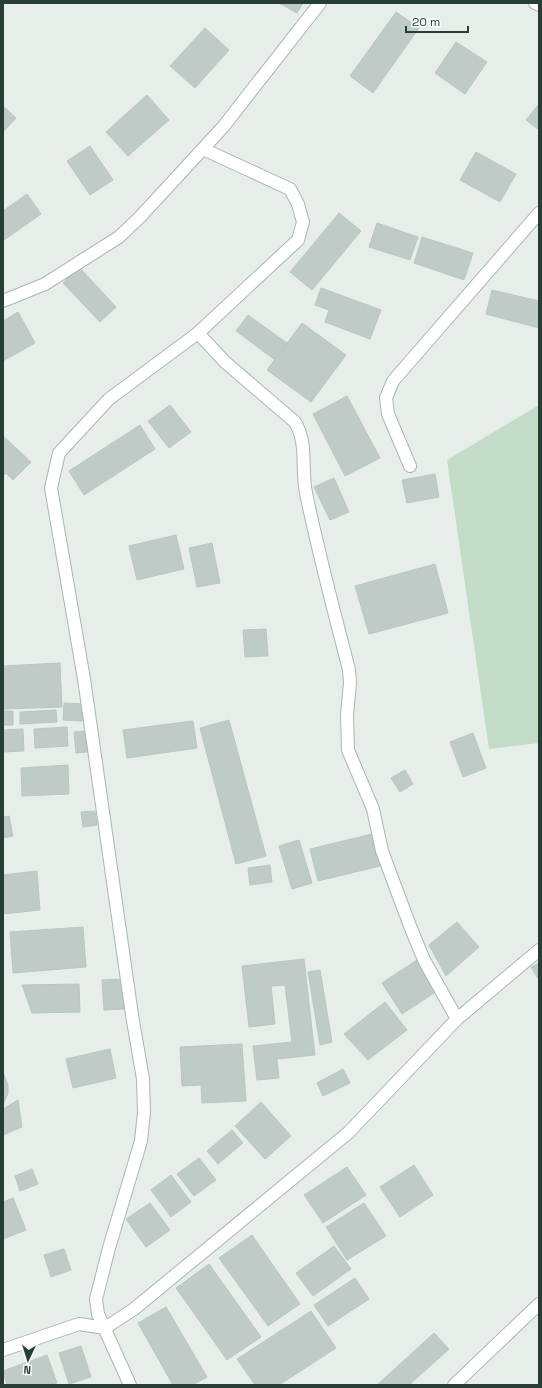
<svg xmlns="http://www.w3.org/2000/svg" width="542" height="1388" font-family="'Space Grotesk',sans-serif">
<style>
.green{fill:#c2dcc8}
.building{fill:#bfcbc6;stroke:#b9c7c1}
.lines{fill:none;stroke-linecap:round;stroke-linejoin:round}
.minor-casing{stroke:#aab6b1;stroke-width:14}
.minor{stroke:#fff;stroke-width:12}
</style>
<rect width="100%" height="100%" fill="#e7eeea"/>
<path class="green" d="M 539,405 L 539,743 L 489,749 L 447,460 Z"/>
<path class="building" d="M 279,3 L 303,3 L 297,13 Z
M 396,12 L 419,28 L 373,93 L 350,76 Z
M 205,28 L 229,50 L 195,88 L 170,66 Z
M 456,42 L 487,62 L 465,94 L 435,73 Z
M 147,95 L 169,120 L 128,156 L 106,132 Z
M 539,104 L 539,130 L 526,120 Z
M 3,106 L 16,118 L 3,132 Z
M 90,146 L 113,180 L 90,195 L 67,161 Z
M 476,152 L 516,174 L 500,202 L 460,180 Z
M 27,194 L 41,214 L 4,240 L 3,211 Z
M 339,213 L 361,231 L 312,290 L 290,272 Z
M 377,223 L 418,237 L 410,260 L 369,247 Z
M 422,237 L 473,253 L 464,280 L 414,263 Z
M 79,267 L 116,307 L 100,322 L 63,283 Z
M 321,288 L 381,310 L 370,339 L 325,322 L 329,310 L 315,305 Z
M 492,290 L 539,301 L 539,328 L 486,314 Z
M 18,312 L 35,343 L 3,361 L 3,321 Z
M 248,315 L 287,343 L 275,360 L 236,331 Z
M 302,323 L 346,355 L 311,402 L 267,370 Z
M 347,396 L 380,458 L 345,476 L 313,414 Z
M 170,405 L 191,432 L 169,448 L 148,421 Z
M 140,425 L 155,449 L 84,495 L 69,471 Z
M 3,436 L 31,462 L 13,480 L 6,473 L 3,476 Z
M 435,474 L 439,497 L 407,503 L 402,480 Z
M 334,478 L 349,512 L 330,520 L 314,487 Z
M 176,535 L 184,569 L 137,580 L 129,546 Z
M 212,543 L 220,583 L 197,587 L 189,548 Z
M 435,564 L 448,613 L 369,634 L 355,586 Z
M 266,629 L 268,656 L 245,657 L 243,630 Z
M 60,663 L 62,707 L 3,709 L 3,666 Z
M 64,703 L 83,704 L 82,721 L 63,720 Z
M 56,710 L 57,722 L 20,724 L 20,712 Z
M 3,711 L 13,711 L 13,725 L 3,725 Z
M 229,720 L 266,856 L 236,864 L 200,728 Z
M 193,721 L 197,748 L 127,758 L 123,730 Z
M 67,727 L 68,746 L 35,748 L 34,729 Z
M 23,729 L 24,751 L 3,752 L 3,730 Z
M 86,731 L 88,752 L 76,753 L 74,732 Z
M 473,733 L 486,768 L 463,777 L 450,742 Z
M 68,765 L 69,794 L 22,796 L 21,768 Z
M 405,770 L 413,784 L 400,792 L 391,778 Z
M 95,811 L 97,825 L 83,827 L 81,812 Z
M 9,816 L 13,836 L 3,838 L 3,817 Z
M 372,834 L 380,866 L 318,881 L 310,849 Z
M 299,840 L 312,883 L 292,889 L 279,846 Z
M 270,865 L 272,882 L 250,885 L 248,868 Z
M 37,871 L 40,910 L 3,914 L 3,875 Z
M 457,922 L 479,947 L 446,976 L 429,945 Z
M 83,927 L 86,967 L 13,973 L 10,932 Z
M 304,959 L 315,1055 L 277,1059 L 279,1078 L 257,1080 L 253,1046 L 292,1042 L 285,985 L 271,986 L 275,1024 L 249,1027 L 242,966 Z
M 417,960 L 437,991 L 402,1014 L 382,983 Z
M 539,963 L 539,980 L 531,967 Z
M 320,970 L 332,1042 L 320,1045 L 308,972 Z
M 122,979 L 124,1009 L 104,1010 L 102,980 Z
M 79,984 L 80,1012 L 32,1013 L 22,985 Z
M 385,1002 L 407,1030 L 368,1060 L 344,1034 Z
M 242,1044 L 246,1101 L 202,1103 L 201,1085 L 182,1086 L 180,1047 Z
M 110,1049 L 116,1078 L 73,1088 L 66,1059 Z
M 343,1069 L 350,1083 L 323,1096 L 317,1083 Z
M 3,1072 L 8,1085 L 8,1093 L 3,1105 Z
M 18,1100 L 22,1127 L 3,1135 L 3,1109 Z
M 261,1102 L 291,1136 L 265,1159 L 235,1126 Z
M 232,1130 L 243,1143 L 218,1164 L 207,1151 Z
M 199,1158 L 216,1180 L 194,1196 L 177,1174 Z
M 414,1165 L 433,1195 L 400,1217 L 380,1187 Z
M 347,1167 L 366,1195 L 323,1223 L 304,1195 Z
M 32,1169 L 38,1184 L 20,1191 L 15,1176 Z
M 171,1175 L 191,1202 L 171,1217 L 151,1190 Z
M 13,1198 L 26,1230 L 3,1239 L 3,1202 Z
M 150,1203 L 170,1230 L 146,1247 L 126,1219 Z
M 364,1203 L 386,1236 L 347,1260 L 326,1227 Z
M 252,1235 L 300,1304 L 268,1326 L 219,1258 Z
M 334,1246 L 351,1269 L 313,1296 L 296,1273 Z
M 64,1249 L 71,1270 L 51,1277 L 44,1255 Z
M 209,1264 L 261,1337 L 227,1360 L 176,1288 Z
M 355,1278 L 369,1299 L 328,1326 L 314,1305 Z
M 166,1307 L 207,1377 L 192,1385 L 173,1385 L 138,1323 Z
M 311,1311 L 336,1348 L 279,1385 L 255,1385 L 237,1359 Z
M 434,1333 L 449,1349 L 409,1385 L 377,1385 Z
M 81,1346 L 91,1377 L 69,1384 L 59,1353 Z
M 47,1355 L 57,1383 L 50,1385 L 7,1385 L 3,1371 Z"/>
<g class="lines">
<defs>
<path id="minor" d="M 535,3 L 539,5
M 3,301 L 45,284 L 119,237 L 140,217 L 223,127 L 320,3
M 198,333 L 225,362 L 295,422 C 308,444 301,468 306,493 C 318,552 334,611 349,670 L 350,683 L 347,715 L 348,750 L 373,809 L 382,851 L 410,926 L 424,960 L 457,1019
M 410,466 L 388,414 L 386,398 L 393,381 L 539,213
M 3,1350 L 79,1324 L 105,1328 L 134,1309 L 348,1133 L 457,1019 L 539,950
M 130,1385 L 98,1314 L 96,1299 L 109,1248 L 141,1141 L 144,1112 L 143,1079 L 132,1015 L 84,679 L 51,488 L 59,453 L 109,399 L 198,333 L 298,240 L 303,222 L 298,204 L 290,189 L 203,149
M 454,1385 L 539,1304"/>
</defs>
<use href="#minor" class="minor-casing"/>
<use href="#minor" class="minor"/>
</g>
<rect width="542" height="1388" fill="none" stroke="#273e37" stroke-width="8"/>
<g transform="translate(28 1360) rotate(184)" stroke="#f7faf9" stroke-width="3" paint-order="stroke">
<path d="M0-3L7 15L0 10L-7 15Z" fill="#273e37"/>
<text y="-6" font-size="11" font-weight="bold" text-anchor="middle" fill="#273e37">N</text>
</g>
<path d="M406 26v6h62v-6" fill="none" stroke="#273e37" stroke-width="2"/>
<text x="412" y="26" font-size="12" fill="#273e37" stroke="#f7faf9" stroke-width="3" paint-order="stroke">20 m</text>
</svg>
